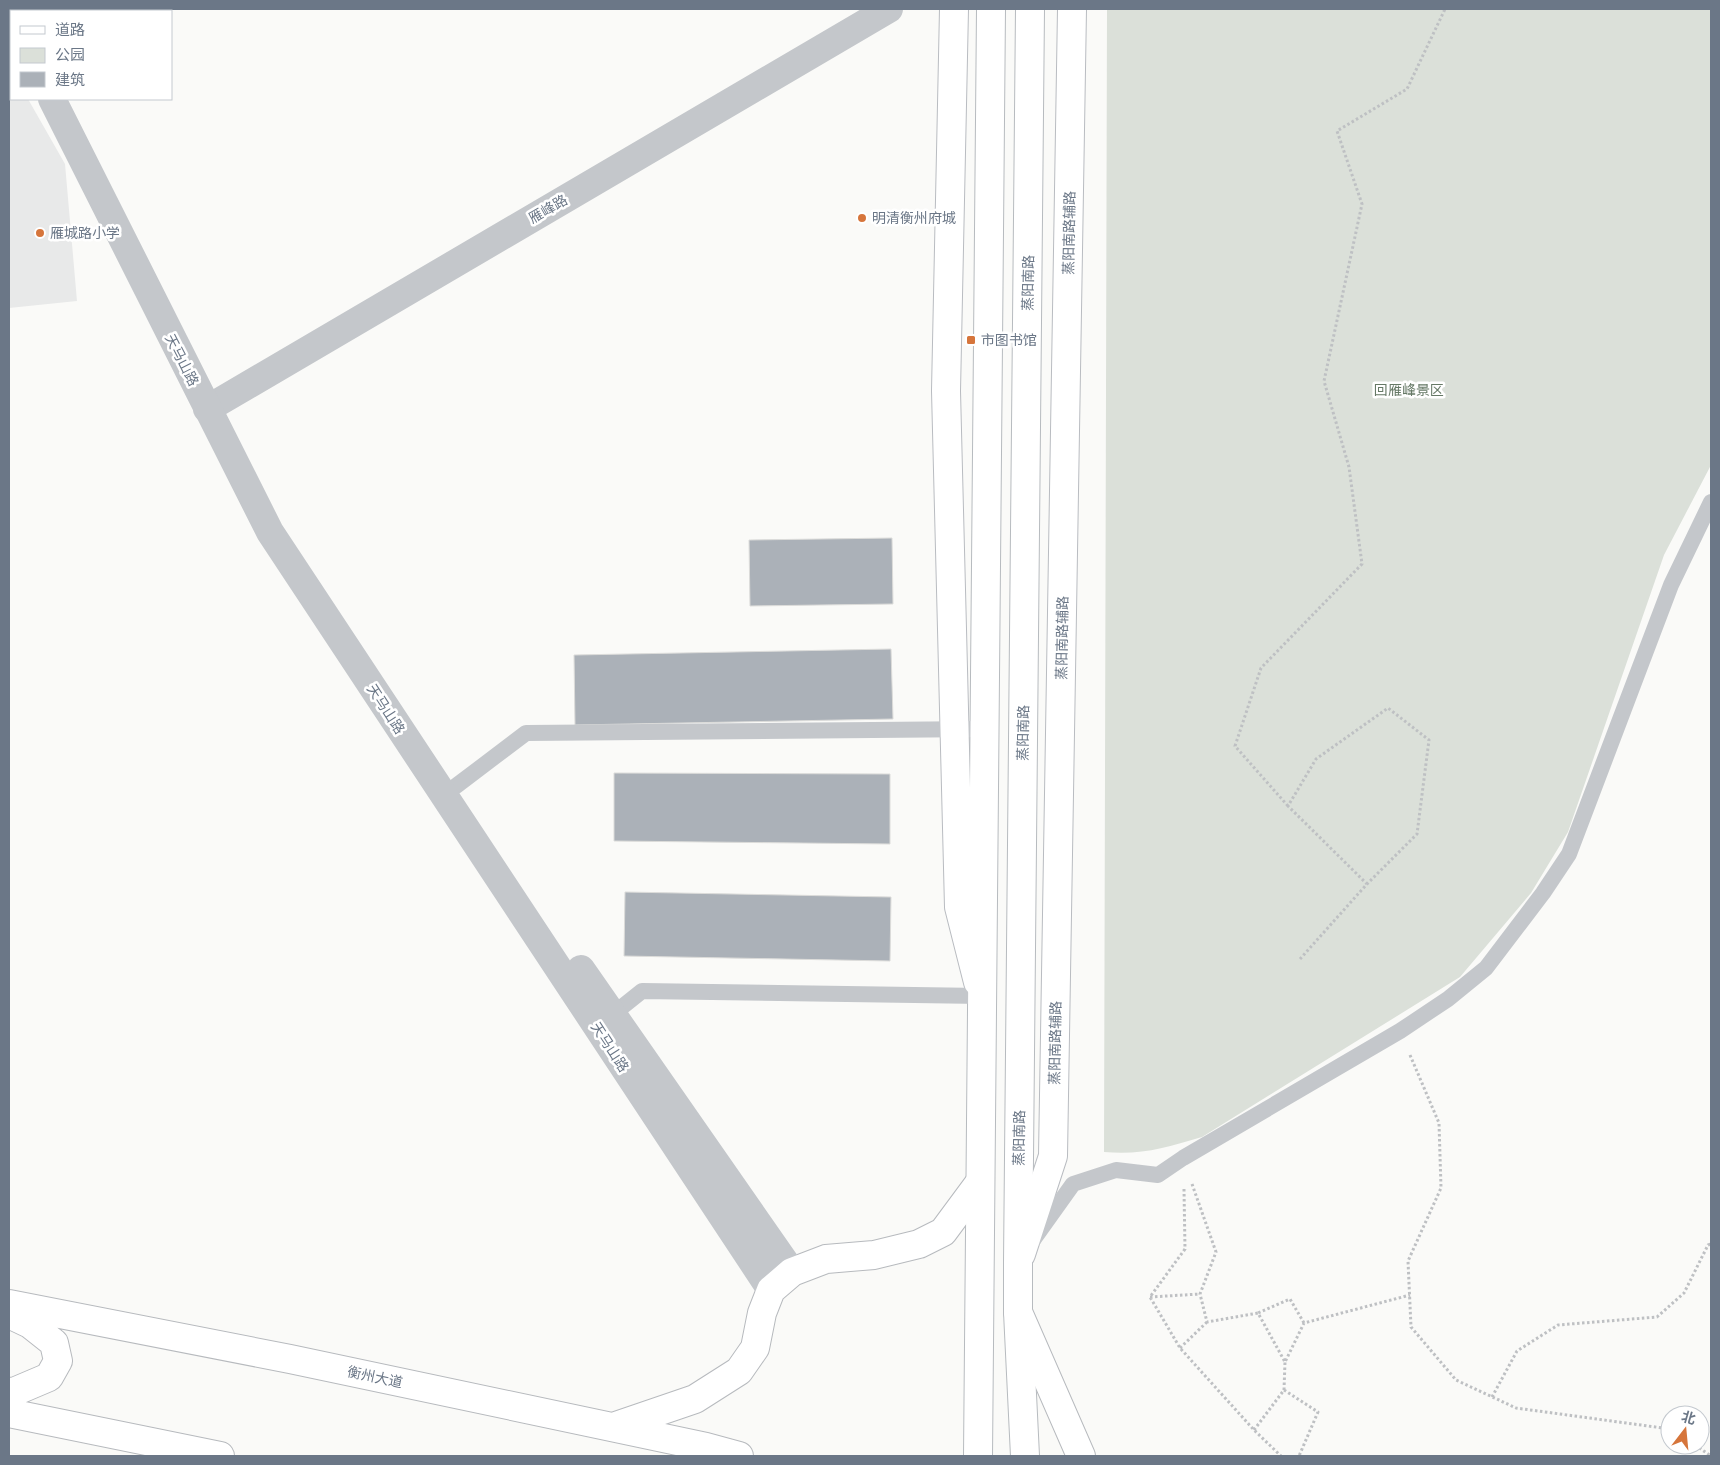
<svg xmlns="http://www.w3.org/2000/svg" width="1720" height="1465" font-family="'Roboto Condensed','Noto Sans SC',sans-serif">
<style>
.built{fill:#e8e9e9}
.green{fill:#dbe0d9}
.building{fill:#abb1b8;stroke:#dcdcda}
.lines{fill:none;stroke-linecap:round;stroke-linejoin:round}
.secondary-casing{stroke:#b9bcc1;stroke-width:30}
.primary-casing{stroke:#b7bbbf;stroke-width:30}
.trunk-casing{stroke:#b7babe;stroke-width:30}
.path{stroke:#bec0c3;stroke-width:3;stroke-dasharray:2.5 2.5;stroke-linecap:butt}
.service{stroke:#c4c7cb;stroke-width:16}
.minor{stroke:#c4c7cb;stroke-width:28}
.tertiary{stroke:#c4c7cb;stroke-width:28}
.secondary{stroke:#fff;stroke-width:28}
.primary{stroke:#fff;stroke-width:28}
.trunk{stroke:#fff;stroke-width:28}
.poi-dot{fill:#d6753b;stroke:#fff;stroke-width:2}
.labels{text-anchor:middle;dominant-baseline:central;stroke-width:5;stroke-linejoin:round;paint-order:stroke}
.street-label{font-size:14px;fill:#6b7787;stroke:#fff}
.poi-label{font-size:14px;fill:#6b7787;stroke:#fff;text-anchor:start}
.park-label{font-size:14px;fill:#667966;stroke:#fff}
</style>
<rect width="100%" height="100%" fill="#fafaf8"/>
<path class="built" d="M 11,76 L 11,99 L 28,99 L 65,164 L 77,301 L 9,308 L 9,77 Z"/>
<path class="green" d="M 1107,9 L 1711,9 L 1711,465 L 1664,555 L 1568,832 L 1531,893 L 1460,977 L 1202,1137 C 1165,1148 1143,1155 1104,1152 Z"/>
<path class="building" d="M 892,538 L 893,604 L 750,606 L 749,540 Z
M 891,649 L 893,719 L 575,725 L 574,655 Z
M 614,773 L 890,774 L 890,844 L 614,841 Z
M 625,892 L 891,897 L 890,961 L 624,956 Z"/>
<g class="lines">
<defs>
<path id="secondary" d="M 954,9 L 946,391 L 959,907 L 978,982
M 1021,1254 L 1053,1156 L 1072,9"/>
<path id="primary" d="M 978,1456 L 991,9
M 1025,1456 L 1018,1312 L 1018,1262 L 1030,9"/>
<path id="trunk" d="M 9,1304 L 290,1359 L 706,1447 L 739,1456
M 1018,1312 L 1081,1456
M 9,1314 L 30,1324 L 54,1343 L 58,1361 L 49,1377 L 16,1391 L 9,1392
M 9,1413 L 220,1456
M 613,1427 L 695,1399 L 739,1371 L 755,1348 L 762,1313 L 771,1290 L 792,1272 L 826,1259 L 874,1255 L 919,1244 L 943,1232 L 980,1182"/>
</defs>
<use href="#secondary" class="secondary-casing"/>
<use href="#primary" class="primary-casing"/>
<use href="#trunk" class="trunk-casing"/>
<path class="path" d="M 1288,806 L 1235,746 L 1261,668 L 1362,564 L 1349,467 L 1324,381 L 1362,204 L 1337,131 L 1407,89 L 1445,9
M 1300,959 L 1367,884 L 1417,834 L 1429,740 L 1388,708 L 1316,759 L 1288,806 L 1367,884
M 1410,1055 L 1439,1123 L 1441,1188 L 1408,1261 L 1411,1327 L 1456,1380 L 1516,1408 L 1670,1429
M 1192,1184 L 1216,1252 L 1200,1294 L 1207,1322 L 1258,1313
M 1184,1189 L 1185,1249 L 1150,1297 L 1180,1348 L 1254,1430 L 1281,1456
M 1150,1297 L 1200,1294
M 1304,1323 L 1290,1299 L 1258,1313 L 1285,1362 L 1304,1323 L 1410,1295
M 1180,1348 L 1207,1322
M 1284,1390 L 1285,1362
M 1492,1397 L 1517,1351 L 1558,1325 L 1657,1317 L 1684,1293 L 1708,1245 L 1711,1244
M 1254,1430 L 1284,1390 L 1318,1412 L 1299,1456
M 1700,1430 L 1711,1431
M 1695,1445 L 1711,1456"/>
<path class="service" d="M 456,786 L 526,733 L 984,729
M 612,1015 L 642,991 L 982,996
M 1033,1240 L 1073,1184 L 1116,1170 L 1158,1175 L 1183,1158 L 1400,1031 L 1448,999 L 1486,968 L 1543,893 L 1569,854 L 1671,585 L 1711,502"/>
<path class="minor" d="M 207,409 L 889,9"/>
<path class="tertiary" d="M 9,13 L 11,18
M 52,99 L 270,532 L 771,1290
M 581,969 L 792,1272"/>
<use href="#secondary" class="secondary"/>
<use href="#primary" class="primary"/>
<use href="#trunk" class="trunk"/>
</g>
<g class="poi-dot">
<circle cx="862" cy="218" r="5"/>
<circle cx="40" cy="233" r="5"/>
<rect x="966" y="335" width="10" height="10" rx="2.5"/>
</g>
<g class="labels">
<g class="street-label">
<text transform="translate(548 209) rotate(-30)">雁峰路</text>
<text transform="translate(1069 233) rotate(-89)">蒸阳南路辅路</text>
<text transform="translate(1028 283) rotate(-89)">蒸阳南路</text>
<text transform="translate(182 360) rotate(63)">天马山路</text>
<text transform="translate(1062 638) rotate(-89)">蒸阳南路辅路</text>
<text transform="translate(386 709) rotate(57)">天马山路</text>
<text transform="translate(1023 733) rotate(-89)">蒸阳南路</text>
<text transform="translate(1055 1043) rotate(-89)">蒸阳南路辅路</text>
<text transform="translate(610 1047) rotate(57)">天马山路</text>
<text transform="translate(1019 1138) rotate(-89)">蒸阳南路</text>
<text transform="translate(375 1377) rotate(12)">衡州大道</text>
</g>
<g class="poi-label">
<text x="872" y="218">明清衡州府城</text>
<text x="50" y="233">雁城路小学</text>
<text x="981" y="340">市图书馆</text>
</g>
<g class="park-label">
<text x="1409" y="390">回雁峰景区</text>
</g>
</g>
<rect width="1720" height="1465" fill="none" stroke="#6b7787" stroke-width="20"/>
<rect x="10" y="10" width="162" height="90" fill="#ffffff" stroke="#c4c9cf"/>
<rect x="20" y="26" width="25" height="8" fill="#ffffff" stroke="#c4c9cf"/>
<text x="55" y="35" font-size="15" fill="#6b7787">道路</text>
<rect x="20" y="48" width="25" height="15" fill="#dbe0d9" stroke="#c4c9cf"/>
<text x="55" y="60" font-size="15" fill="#6b7787">公园</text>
<rect x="20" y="72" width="25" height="15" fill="#abb1b8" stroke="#c4c9cf"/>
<text x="55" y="85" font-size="15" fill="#6b7787">建筑</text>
<g transform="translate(1685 1430) rotate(16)"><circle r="24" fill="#ffffff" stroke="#c4c9cf"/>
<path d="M0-4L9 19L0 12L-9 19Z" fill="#d6753b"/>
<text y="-8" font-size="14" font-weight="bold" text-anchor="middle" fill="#6b7787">北</text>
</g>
</svg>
